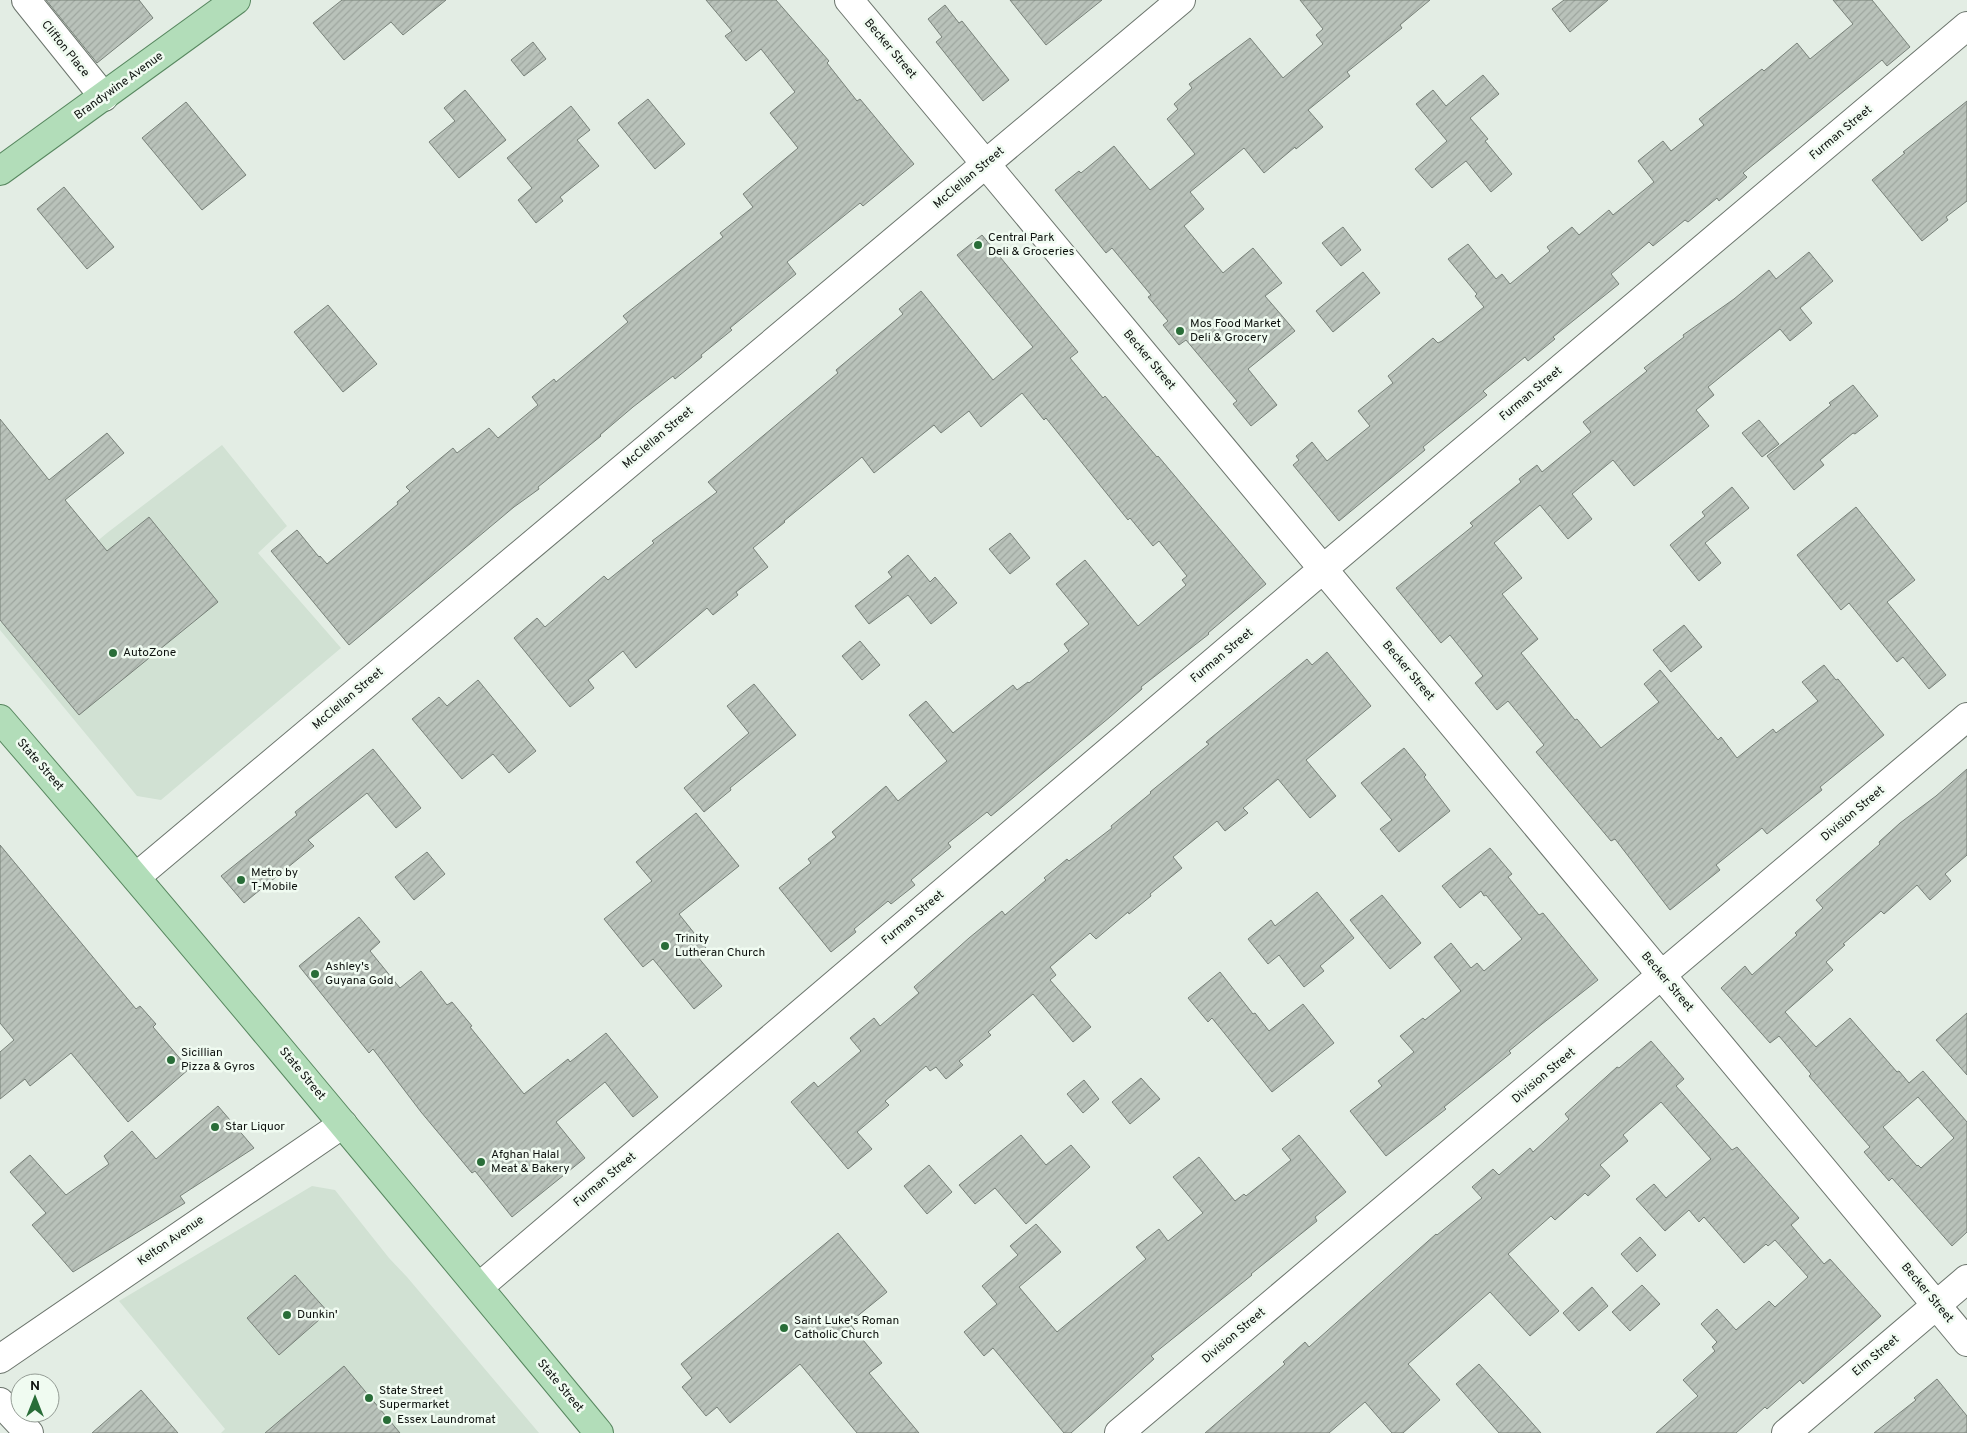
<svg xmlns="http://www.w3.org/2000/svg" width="1967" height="1433" font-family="Overpass,sans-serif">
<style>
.built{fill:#d1e1d3}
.building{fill:url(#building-hatch);stroke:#788179;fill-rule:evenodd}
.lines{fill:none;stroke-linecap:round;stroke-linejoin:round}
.minor-casing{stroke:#6c756d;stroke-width:30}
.major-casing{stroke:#57875f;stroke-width:30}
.minor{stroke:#fff;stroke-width:28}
.major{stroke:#b2ddb9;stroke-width:28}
.poi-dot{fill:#296d38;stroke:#f0fbf1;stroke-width:2}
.labels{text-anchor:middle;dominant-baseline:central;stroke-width:5;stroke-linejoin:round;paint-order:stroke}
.street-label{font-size:12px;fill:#0d110e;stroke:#f0fbf1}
.poi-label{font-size:12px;fill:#0d110e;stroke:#f0fbf1;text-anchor:start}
</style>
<defs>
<pattern id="building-hatch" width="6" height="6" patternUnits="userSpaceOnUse" patternTransform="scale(1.25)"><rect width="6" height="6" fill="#b9c2ba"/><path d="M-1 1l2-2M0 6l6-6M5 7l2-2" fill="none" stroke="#9ea69f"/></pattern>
</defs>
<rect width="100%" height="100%" fill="#e3ede4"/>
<path class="built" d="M 222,445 L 287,526 L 258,553 L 341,648 L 161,800 L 137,796 L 0,630 L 0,623 L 107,533 Z
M 312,1186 L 335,1190 L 389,1258 L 407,1277 L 539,1433 L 221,1433 L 225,1429 L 119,1301 Z"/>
<path class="building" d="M 46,0 L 139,0 L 153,18 L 97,63 Z
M 342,0 L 446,0 L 403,35 L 391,22 L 344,60 L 313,23 Z
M 706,0 L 776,0 L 829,61 L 827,63 L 857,101 L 860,99 L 914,164 L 863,206 L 860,203 L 787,262 L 796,274 L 730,328 L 732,330 L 701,355 L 702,357 L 675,379 L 673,376 L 633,407 L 600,435 L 601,436 L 538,487 L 539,489 L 514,507 L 349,645 L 271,551 L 297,530 L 319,557 L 320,556 L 327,564 L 398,504 L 397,502 L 410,491 L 406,487 L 453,448 L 457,453 L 489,428 L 498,438 L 538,405 L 532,397 L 554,379 L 556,382 L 603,343 L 628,322 L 623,316 L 723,237 L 720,233 L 753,207 L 743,194 L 798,148 L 770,113 L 795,92 L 761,49 L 746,61 L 725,36 L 732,31 Z
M 1010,0 L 1102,0 L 1046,45 Z
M 1300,0 L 1430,0 L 1400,25 L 1402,28 L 1347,72 L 1350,76 L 1308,110 L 1323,127 L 1296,149 L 1295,147 L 1264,173 L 1244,148 L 1190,192 L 1204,209 L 1184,226 L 1223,273 L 1253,248 L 1282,283 L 1265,296 L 1295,331 L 1248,369 L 1277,405 L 1251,426 L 1233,404 L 1237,401 L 1186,340 L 1179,345 L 1163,325 L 1168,321 L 1148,297 L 1151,295 L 1112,248 L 1106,253 L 1055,190 L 1079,171 L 1081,173 L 1114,146 L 1150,190 L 1195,154 L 1167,119 L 1178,109 L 1174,104 L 1192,88 L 1189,84 L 1250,38 L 1283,78 L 1323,44 L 1316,35 L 1323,29 Z
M 1564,0 L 1608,0 L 1570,32 L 1552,9 Z
M 1833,0 L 1872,0 L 1910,47 L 1887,66 L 1882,60 L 1743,173 L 1747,177 L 1719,201 L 1717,198 L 1688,222 L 1685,220 L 1653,246 L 1649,242 L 1611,274 L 1619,284 L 1553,337 L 1555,339 L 1528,361 L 1525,357 L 1483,391 L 1487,395 L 1423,447 L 1425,450 L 1339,521 L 1293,465 L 1299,460 L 1296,456 L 1312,442 L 1327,461 L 1370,426 L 1358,411 L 1393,383 L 1388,376 L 1433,338 L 1438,343 L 1442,341 L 1484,307 L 1475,296 L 1477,294 L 1448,259 L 1468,244 L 1496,279 L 1502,274 L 1510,284 L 1550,251 L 1547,247 L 1572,227 L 1579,235 L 1609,210 L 1613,215 L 1654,182 L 1638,161 L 1663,141 L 1671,151 L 1704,125 L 1699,119 L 1762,69 L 1764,71 L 1797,43 L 1810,59 L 1853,24 Z
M 945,5 L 959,23 L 962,21 L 1009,80 L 983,101 L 936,42 L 942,37 L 928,19 Z
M 533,42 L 546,59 L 524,76 L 511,60 Z
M 1483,75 L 1499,94 L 1470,118 L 1488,139 L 1485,141 L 1512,174 L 1491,192 L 1466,161 L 1432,188 L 1415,169 L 1447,141 L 1416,104 L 1433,90 L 1446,106 Z
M 465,90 L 506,140 L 459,178 L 429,142 L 455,121 L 444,108 Z
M 648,99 L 685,144 L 655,169 L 618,123 Z
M 1967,101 L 1967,201 L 1946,217 L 1948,220 L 1922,241 L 1872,180 L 1905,153 L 1903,152 Z
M 186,102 L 246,175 L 202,210 L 142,138 Z
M 571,106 L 590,130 L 577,140 L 599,166 L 560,197 L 563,201 L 536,223 L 518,200 L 532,188 L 507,158 Z
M 64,187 L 114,247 L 87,269 L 37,209 Z
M 1343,227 L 1361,250 L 1341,266 L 1322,243 Z
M 982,235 L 1078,352 L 1070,358 L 1103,398 L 1105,396 L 1157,457 L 1158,456 L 1266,584 L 1208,633 L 1209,634 L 1141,687 L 1142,689 L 1110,717 L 1014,797 L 991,816 L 987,812 L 948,843 L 951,847 L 911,880 L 915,885 L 891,904 L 888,901 L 854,929 L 856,932 L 831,952 L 779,888 L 811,863 L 808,859 L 836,837 L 832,832 L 886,786 L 898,801 L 947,761 L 909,715 L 926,701 L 953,733 L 1013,685 L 1017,690 L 1028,682 L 1029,683 L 1069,651 L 1064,644 L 1089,624 L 1056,584 L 1085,560 L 1138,626 L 1186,585 L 1182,580 L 1187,576 L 1159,541 L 1153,546 L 1130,518 L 1128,520 L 1046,418 L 1044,420 L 1022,393 L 981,427 L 969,411 L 941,433 L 934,425 L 874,473 L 862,457 L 784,521 L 785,522 L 753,548 L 768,567 L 736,592 L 738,595 L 713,615 L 707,608 L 636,668 L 623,651 L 588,680 L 594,688 L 570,707 L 514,638 L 537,618 L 545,627 L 604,576 L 608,580 L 654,543 L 652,541 L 717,492 L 708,482 L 838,373 L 836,370 L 903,314 L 899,309 L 921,291 L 993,380 L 1033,347 L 957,255 Z
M 1809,252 L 1833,281 L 1800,308 L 1812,323 L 1790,341 L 1780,329 L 1708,387 L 1714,395 L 1696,410 L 1709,426 L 1634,486 L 1613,460 L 1572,494 L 1592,519 L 1568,539 L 1540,505 L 1494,543 L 1522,578 L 1502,594 L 1538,639 L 1521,653 L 1575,720 L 1577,719 L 1601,748 L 1659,702 L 1644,684 L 1660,670 L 1703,722 L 1718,740 L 1721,737 L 1737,758 L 1773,729 L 1776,733 L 1818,701 L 1802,682 L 1824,665 L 1836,680 L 1838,679 L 1884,735 L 1820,787 L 1822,790 L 1767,834 L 1762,828 L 1716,865 L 1720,870 L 1670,910 L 1615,839 L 1611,841 L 1536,752 L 1544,745 L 1508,701 L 1497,710 L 1475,683 L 1483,676 L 1450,635 L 1441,643 L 1396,588 L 1473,526 L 1470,523 L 1521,482 L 1519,479 L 1537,465 L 1542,472 L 1591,432 L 1583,422 L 1647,371 L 1644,368 L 1684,337 L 1683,335 L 1734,299 L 1769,270 L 1776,279 Z
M 1363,272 L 1380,293 L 1333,332 L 1316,311 Z
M 328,305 L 377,364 L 343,392 L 294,332 Z
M 1853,385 L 1878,416 L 1855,434 L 1853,433 L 1820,460 L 1824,465 L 1794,490 L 1767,456 L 1831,405 L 1829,403 Z
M 0,419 L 49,480 L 107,433 L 124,453 L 65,500 L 107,551 L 149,517 L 218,602 L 79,715 L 0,620 Z
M 1759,420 L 1779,444 L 1762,457 L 1742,433 Z
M 1732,487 L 1749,508 L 1705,543 L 1721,563 L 1699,581 L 1670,545 L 1705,516 L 1702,512 Z
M 1856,507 L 1915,580 L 1887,602 L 1946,675 L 1929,689 L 1903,657 L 1897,662 L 1849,603 L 1841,610 L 1797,555 Z
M 1010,533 L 1030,558 L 1010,574 L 989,549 Z
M 908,555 L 930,582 L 935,577 L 957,603 L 931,624 L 908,595 L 869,624 L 855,606 L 892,577 L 888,572 Z
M 1684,625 L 1702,647 L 1671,672 L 1653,650 Z
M 860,641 L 880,665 L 862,680 L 842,656 Z
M 1327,652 L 1371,706 L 1306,760 L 1336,796 L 1310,818 L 1278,779 L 1243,808 L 1248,813 L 1225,831 L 1217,821 L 1173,857 L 1182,868 L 1150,894 L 1151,896 L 1129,914 L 1128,912 L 1096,939 L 1090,933 L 1050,967 L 1056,975 L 1050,980 L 1091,1027 L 1073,1042 L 1033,994 L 988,1032 L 991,1035 L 959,1061 L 963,1065 L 946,1079 L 936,1067 L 930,1071 L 926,1066 L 885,1101 L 889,1105 L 857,1132 L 872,1149 L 848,1169 L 791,1102 L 814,1082 L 818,1087 L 861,1051 L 850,1038 L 874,1018 L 880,1026 L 919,993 L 914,987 L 969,938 L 1002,911 L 1005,915 L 1046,880 L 1044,878 L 1067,859 L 1069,861 L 1112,828 L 1111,826 L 1151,793 L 1150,792 L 1209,744 L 1206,742 L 1307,659 L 1312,665 Z
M 478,680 L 536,751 L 509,773 L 493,754 L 462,779 L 412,719 L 439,697 L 447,706 Z
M 754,684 L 796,735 L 730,788 L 731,790 L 704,812 L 684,788 L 749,733 L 727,706 Z
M 1404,748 L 1426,775 L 1424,777 L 1450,811 L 1399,852 L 1380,829 L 1392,820 L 1361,783 Z
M 373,749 L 421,808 L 396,828 L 367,793 L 308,840 L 314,846 L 244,903 L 221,876 L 297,815 L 295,812 Z
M 1967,769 L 1967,855 L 1945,874 L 1951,881 L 1930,900 L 1917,885 L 1884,914 L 1881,911 L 1843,944 L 1845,945 L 1826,962 L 1833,970 L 1785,1012 L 1816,1047 L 1850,1018 L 1897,1072 L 1899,1071 L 1909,1083 L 1923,1071 L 1967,1122 L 1967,1232 L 1952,1246 L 1892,1178 L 1889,1181 L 1864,1152 L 1870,1147 L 1809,1076 L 1811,1074 L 1779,1036 L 1770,1043 L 1721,988 L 1745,966 L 1752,975 L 1797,935 L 1795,933 L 1823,908 L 1816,900 L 1880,844 L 1879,842 L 1900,823 L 1936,796 ZM 1918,1097 L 1954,1138 L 1921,1168 L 1918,1165 L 1917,1166 L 1883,1127 Z
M 696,813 L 739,866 L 679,914 L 706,948 L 697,956 L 722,986 L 694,1009 L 653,959 L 643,967 L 604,919 L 652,881 L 636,862 Z
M 0,845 L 136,1009 L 140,1006 L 156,1024 L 153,1027 L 189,1069 L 128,1122 L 71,1053 L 30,1086 L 25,1079 L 0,1099 L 0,1052 L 14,1040 L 0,1023 Z
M 1490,848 L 1512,874 L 1508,877 L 1539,915 L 1543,913 L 1598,980 L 1542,1024 L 1509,1051 L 1511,1053 L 1444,1107 L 1446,1109 L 1386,1156 L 1350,1111 L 1382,1086 L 1378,1081 L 1414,1052 L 1400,1036 L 1423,1018 L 1425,1020 L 1461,991 L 1434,957 L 1451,943 L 1471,968 L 1477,963 L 1484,971 L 1522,939 L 1486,895 L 1484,896 L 1481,891 L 1460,908 L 1442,886 Z
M 427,852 L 445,874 L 414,900 L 395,877 Z
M 1317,892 L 1354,938 L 1320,966 L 1324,971 L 1304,987 L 1279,955 L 1268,964 L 1248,939 L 1271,920 L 1275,926 Z
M 1382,895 L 1421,943 L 1390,969 L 1350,920 Z
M 359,917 L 380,942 L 370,951 L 400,988 L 421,971 L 447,1005 L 452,1002 L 472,1026 L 470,1027 L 524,1094 L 568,1059 L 570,1062 L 606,1033 L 658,1097 L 633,1117 L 605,1082 L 556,1122 L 585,1158 L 512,1217 L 475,1171 L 472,1173 L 421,1112 L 373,1049 L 369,1053 L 299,966 Z
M 1220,972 L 1253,1014 L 1255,1013 L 1269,1031 L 1303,1004 L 1334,1043 L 1272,1092 L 1212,1018 L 1208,1022 L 1188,998 Z
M 1967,1013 L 1967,1075 L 1936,1040 Z
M 1651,1041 L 1684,1079 L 1676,1086 L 1732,1150 L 1737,1147 L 1799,1218 L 1791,1225 L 1824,1264 L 1830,1259 L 1881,1316 L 1803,1384 L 1800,1380 L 1767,1409 L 1765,1407 L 1736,1433 L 1656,1433 L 1698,1396 L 1683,1380 L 1715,1351 L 1712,1347 L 1717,1342 L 1701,1324 L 1717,1309 L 1736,1330 L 1769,1301 L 1775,1307 L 1808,1277 L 1775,1240 L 1768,1246 L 1766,1244 L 1744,1263 L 1704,1217 L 1699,1222 L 1689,1210 L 1665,1231 L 1636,1199 L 1654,1184 L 1666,1198 L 1711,1159 L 1661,1102 L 1623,1135 L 1628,1141 L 1600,1165 L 1610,1176 L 1588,1196 L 1585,1193 L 1555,1220 L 1551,1216 L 1508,1254 L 1559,1311 L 1530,1336 L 1490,1292 L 1408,1364 L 1440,1400 L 1403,1433 L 1392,1433 L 1365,1402 L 1329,1433 L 1205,1433 L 1285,1364 L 1283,1362 L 1305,1342 L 1309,1347 L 1436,1234 L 1437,1235 L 1482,1198 L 1472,1187 L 1493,1169 L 1499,1175 L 1530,1148 L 1533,1152 L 1569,1119 L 1565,1114 L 1617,1067 L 1619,1068 Z
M 1141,1078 L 1160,1099 L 1130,1124 L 1112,1102 Z
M 1084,1080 L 1099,1099 L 1083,1113 L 1067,1094 Z
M 218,1106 L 254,1148 L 180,1196 L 185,1203 L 73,1272 L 32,1225 L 46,1213 L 10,1172 L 30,1155 L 66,1195 L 109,1164 L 104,1156 L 132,1131 L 156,1159 Z
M 1021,1135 L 1046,1165 L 1071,1145 L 1090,1167 L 1026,1224 L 995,1188 L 975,1204 L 959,1185 Z
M 1299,1135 L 1346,1192 L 1315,1217 L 1317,1221 L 1251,1274 L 1252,1275 L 1151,1356 L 1154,1359 L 1071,1433 L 1064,1433 L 993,1348 L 984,1356 L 964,1332 L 997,1304 L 982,1286 L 1018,1255 L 1010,1246 L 1036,1224 L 1061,1252 L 1019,1287 L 1057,1332 L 1146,1259 L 1136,1247 L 1159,1229 L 1168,1241 L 1203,1213 L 1173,1177 L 1199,1157 L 1235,1201 L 1244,1194 L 1246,1196 L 1291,1160 L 1282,1149 Z
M 929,1165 L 952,1192 L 927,1214 L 904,1186 Z
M 838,1233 L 887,1292 L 849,1323 L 882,1363 L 869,1373 L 919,1433 L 857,1433 L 800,1364 L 730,1423 L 717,1407 L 706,1416 L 682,1387 L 692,1378 L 681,1364 Z
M 1640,1237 L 1656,1255 L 1637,1272 L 1621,1254 Z
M 295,1275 L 328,1312 L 279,1355 L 247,1318 Z
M 1642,1285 L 1660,1304 L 1630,1331 L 1612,1312 Z
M 1592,1287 L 1608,1306 L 1579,1331 L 1563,1313 Z
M 1479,1364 L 1510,1398 L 1541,1433 L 1499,1433 L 1456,1384 Z
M 344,1366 L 400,1433 L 265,1433 Z
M 1937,1379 L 1967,1416 L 1967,1433 L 1874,1433 L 1916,1400 L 1914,1398 Z
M 141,1390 L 178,1433 L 92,1433 Z"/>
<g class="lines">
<defs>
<path id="minor" d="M 26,0 L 104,97
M 849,0 L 1967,1342
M 136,877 L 1181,0
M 479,1287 L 1323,569 L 1967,26
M 0,1359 L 343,1124
M 0,1402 L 29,1433
M 1119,1433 L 1967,717
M 1786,1433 L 1967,1279"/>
<path id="major" d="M 0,171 L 236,0
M 0,719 C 203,954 401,1194 599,1433"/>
</defs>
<use href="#minor" class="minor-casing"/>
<use href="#major" class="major-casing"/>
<use href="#minor" class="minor"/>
<use href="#major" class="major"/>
</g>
<g class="poi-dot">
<circle cx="978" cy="245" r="5"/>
<circle cx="1180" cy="331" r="5"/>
<circle cx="113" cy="653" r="5"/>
<circle cx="241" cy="880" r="5"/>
<circle cx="665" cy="946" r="5"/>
<circle cx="315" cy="974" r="5"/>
<circle cx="171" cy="1060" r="5"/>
<circle cx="215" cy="1127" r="5"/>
<circle cx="481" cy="1162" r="5"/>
<circle cx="287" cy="1315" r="5"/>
<circle cx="784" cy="1328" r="5"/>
<circle cx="369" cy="1398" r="5"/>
<circle cx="387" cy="1420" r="5"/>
</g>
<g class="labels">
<g class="street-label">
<text transform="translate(65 49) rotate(51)">Clifton Place</text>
<text transform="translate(890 49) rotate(50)">Becker Street</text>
<text transform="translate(119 86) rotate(-36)">Brandywine Avenue</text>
<text transform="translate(1841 133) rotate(-40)">Furman Street</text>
<text transform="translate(969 178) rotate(-40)">McClellan Street</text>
<text transform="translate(1149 360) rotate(50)">Becker Street</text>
<text transform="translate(1531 394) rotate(-40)">Furman Street</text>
<text transform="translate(658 438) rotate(-40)">McClellan Street</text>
<text transform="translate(1222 656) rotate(-40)">Furman Street</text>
<text transform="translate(1408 671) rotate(50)">Becker Street</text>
<text transform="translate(348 699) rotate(-40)">McClellan Street</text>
<text transform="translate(40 765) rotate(49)">State Street</text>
<text transform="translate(1853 814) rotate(-40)">Division Street</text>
<text transform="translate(913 918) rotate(-40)">Furman Street</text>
<text transform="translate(1667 982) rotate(50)">Becker Street</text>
<text transform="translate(302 1074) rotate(50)">State Street</text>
<text transform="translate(1544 1076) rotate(-40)">Division Street</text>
<text transform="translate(605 1180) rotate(-40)">Furman Street</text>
<text transform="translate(171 1241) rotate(-35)">Kelton Avenue</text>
<text transform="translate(1927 1293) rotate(50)">Becker Street</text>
<text transform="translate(1234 1336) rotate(-40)">Division Street</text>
<text transform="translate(1876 1356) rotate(-40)">Elm Street</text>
<text transform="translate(560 1386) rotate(50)">State Street</text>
</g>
<g class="poi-label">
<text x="988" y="238">Central Park<tspan x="988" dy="14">Deli &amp; Groceries</tspan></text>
<text x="1190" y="324">Mos Food Market<tspan x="1190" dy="14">Deli &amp; Grocery</tspan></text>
<text x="123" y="653">AutoZone</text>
<text x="251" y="873">Metro by<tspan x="251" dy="14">T-Mobile</tspan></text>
<text x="675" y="939">Trinity<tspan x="675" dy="14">Lutheran Church</tspan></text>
<text x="325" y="967">Ashley's<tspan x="325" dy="14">Guyana Gold</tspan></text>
<text x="181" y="1053">Sicillian<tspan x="181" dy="14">Pizza &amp; Gyros</tspan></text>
<text x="225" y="1127">Star Liquor</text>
<text x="491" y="1155">Afghan Halal<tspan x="491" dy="14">Meat &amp; Bakery</tspan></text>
<text x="297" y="1315">Dunkin'</text>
<text x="794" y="1321">Saint Luke's Roman<tspan x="794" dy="14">Catholic Church</tspan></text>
<text x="379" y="1391">State Street<tspan x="379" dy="14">Supermarket</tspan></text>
<text x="397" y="1420">Essex Laundromat</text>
</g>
</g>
<g transform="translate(35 1398)"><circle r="24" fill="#f0fbf1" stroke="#959d96"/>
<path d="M0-4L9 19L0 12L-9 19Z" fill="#296d38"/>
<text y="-8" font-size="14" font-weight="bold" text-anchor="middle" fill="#0d110e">N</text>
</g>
</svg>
